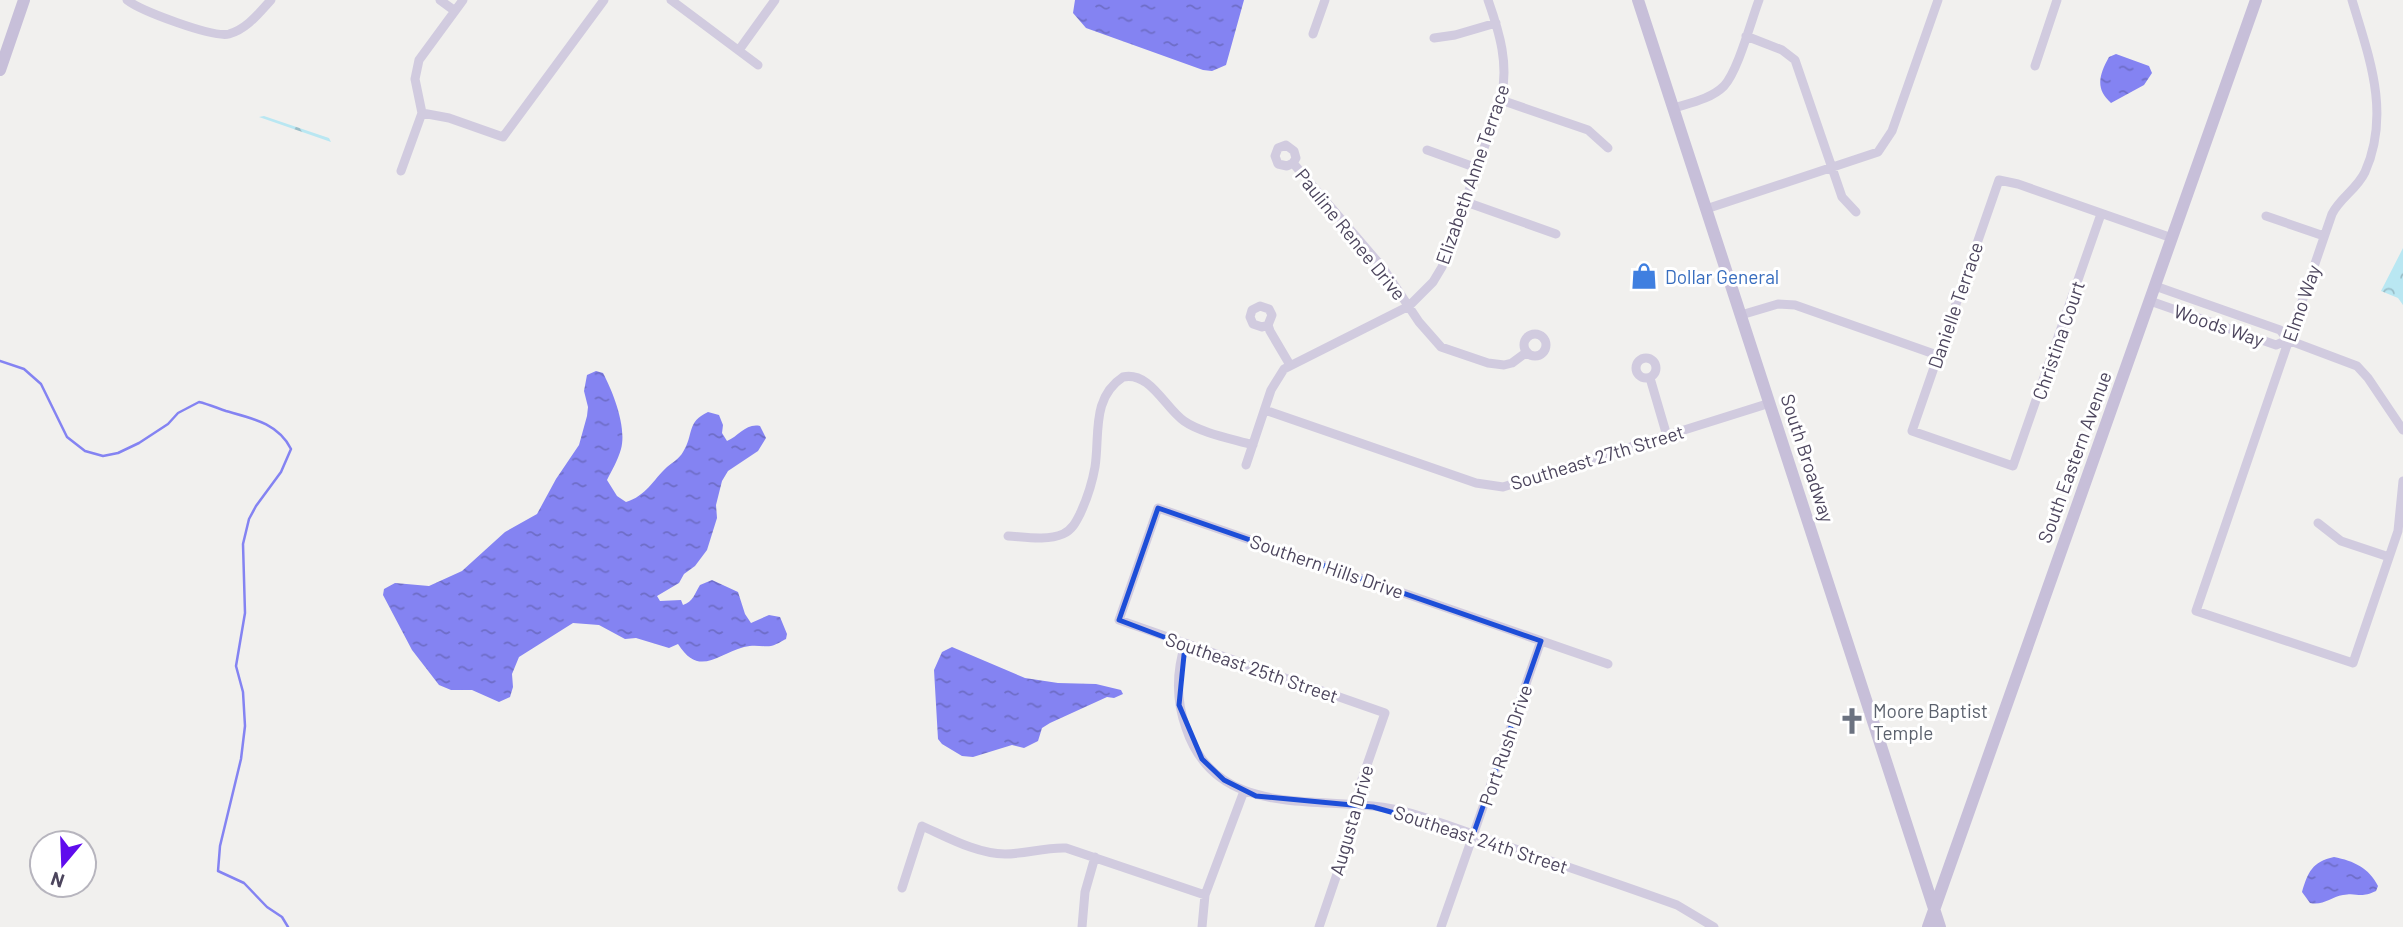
<svg xmlns="http://www.w3.org/2000/svg" width="2403" height="927" font-family="Barlow,sans-serif">
<style>
.forest{fill:url(#forest-firs)}
.park{fill:url(#park-crowns)}
.water{fill:url(#water-ripples)}
.lines{fill:none;stroke-linecap:round;stroke-linejoin:round}
.stream{stroke:#8483f2;stroke-width:2.5}
.street{stroke:#d1cbdf;stroke-width:9}
.secondary{stroke:#c7bfd9;stroke-width:12}
.marked{fill:none;stroke:#1d4ed8;stroke-width:5;stroke-linejoin:round}
.labels{text-anchor:middle;dominant-baseline:central;stroke-width:6;stroke-linejoin:round;paint-order:stroke}
.street-label{font-size:19px;fill:#4c455d;stroke:#fff}
.shop-label{font-size:19px;fill:#366cbe;stroke:#fff;text-anchor:start}
.worship-label{font-size:19px;fill:#5b616d;stroke:#fff;text-anchor:start}
</style>
<defs>
<pattern id="forest-firs" width="22" height="20" patternUnits="userSpaceOnUse" patternTransform="scale(1.75)"><rect width="22" height="20" fill="#b9e7f2"/><path d="M5 1l3.5 6h-7zM16 11l3.5 6h-7z" fill="#99bdc7"/></pattern>
<pattern id="park-crowns" width="20" height="18" patternUnits="userSpaceOnUse" patternTransform="scale(1.75)"><rect width="20" height="18" fill="#b9e7f2"/><path d="M2 6a3 3 0 1 1 6 0M12 15a3 3 0 1 1 6 0" fill="none" stroke="#99bdc7"/></pattern>
<pattern id="water-ripples" width="26" height="14" patternUnits="userSpaceOnUse" patternTransform="scale(1.75)"><rect width="26" height="14" fill="#8483f2"/><path d="M2 4q2-2 4 0t4 0M15 11q2-2 4 0t4 0" fill="none" stroke="#6e6dc7"/></pattern>
</defs>
<rect width="100%" height="100%" fill="#f1f0ee"/>
<path class="forest" d="M 264,116 L 320,135 L 329,138 L 331,142 L 259,117 Z"/>
<path class="park" d="M 2403,248 L 2403,305 L 2398,298 L 2381,291 Z"/>
<path class="water" d="M 1075,0 L 1244,0 L 1226,65 L 1212,71 L 1203,70 L 1086,28 L 1073,13 Z
M 2116,54 L 2149,66 L 2152,73 L 2144,85 L 2111,103 C 2095,89 2099,75 2109,57 Z
M 596,371 L 603,373 C 613,392 627,427 621,449 C 618,460 612,470 607,480 L 617,496 L 626,502 C 646,496 653,480 667,467 C 673,462 679,459 683,452 C 694,435 686,422 708,412 L 719,415 L 723,425 L 722,433 L 727,441 C 739,436 746,423 760,426 L 766,438 L 758,451 L 728,471 L 722,481 L 716,505 L 717,518 L 707,550 L 695,566 L 684,574 L 679,583 L 657,596 L 660,601 L 681,600 L 683,605 C 693,602 695,593 700,585 L 712,580 L 738,592 L 745,614 L 751,623 L 769,615 L 780,617 L 787,634 L 786,639 C 782,641 776,645 771,646 C 762,647 755,644 744,647 C 716,655 699,677 678,644 L 669,648 L 636,638 L 625,639 L 599,625 L 573,623 L 519,657 L 512,674 L 513,687 L 510,697 L 499,702 L 472,690 L 451,690 L 439,685 L 412,650 L 383,595 L 384,589 L 395,583 L 429,586 L 462,571 L 505,532 L 537,514 L 556,479 L 579,445 L 587,416 L 588,407 L 584,391 L 587,375 Z
M 952,647 L 1025,678 L 1058,683 L 1096,684 L 1121,690 L 1123,694 L 1114,698 L 1107,697 L 1050,723 L 1042,728 L 1038,741 L 1024,748 L 1012,745 L 973,757 L 962,756 L 942,744 L 938,739 L 934,670 L 942,652 Z
M 2334,857 C 2354,861 2369,868 2378,886 L 2376,891 C 2359,899 2358,892 2343,895 C 2331,897 2323,906 2310,903 L 2302,892 C 2308,872 2312,862 2334,857 Z"/>
<g class="lines">
<path class="stream" d="M 0,361 L 24,369 L 41,384 L 67,437 L 85,451 L 103,456 L 118,453 L 139,443 L 168,424 L 178,413 L 199,402 C 208,404 217,408 226,411 C 251,418 278,423 291,449 L 281,472 L 256,506 L 249,519 L 243,544 L 245,613 L 236,666 L 243,692 L 245,726 L 241,759 L 220,846 L 218,871 L 244,883 L 267,907 L 282,917 L 288,927"/>
<path class="street" d="M 127,0 C 141,11 213,38 229,34 C 247,29 259,13 271,0
M 440,0 L 455,11
M 671,0 L 758,65
M 2352,0 C 2369,57 2391,113 2365,172 C 2357,189 2340,198 2332,214 L 2196,611 L 2353,663 L 2398,531 L 2403,481
M 1313,34 L 1325,0
M 1746,36 L 1782,50 L 1795,60 L 1842,197 L 1856,212
M 1434,38 L 1455,35 L 1496,23
M 739,50 L 775,0
M 2035,66 L 2057,0
M 1501,100 L 1588,130 L 1608,148
M 1674,108 C 1690,103 1711,99 1724,86 C 1738,71 1751,21 1759,0
M 422,113 L 449,118 L 503,137 L 604,0
M 1427,150 L 1477,168
M 1293,163 L 1287,166 L 1278,164 L 1275,156 L 1278,148 L 1286,145 L 1294,151 L 1296,158 L 1293,163 L 1383,268 L 1419,322 L 1441,347 L 1488,363 L 1504,365 L 1512,363 L 1527,352
M 401,171 L 422,113 L 415,79 L 419,60 L 463,0
M 1466,202 L 1556,234
M 1706,209 L 1878,152 L 1892,131 L 1938,0
M 2101,214 L 2013,466 L 1912,431 L 1999,180 L 2018,184 L 2172,238
M 2266,216 L 2324,236
M 2150,301 L 2276,345 L 2288,340 L 2280,330 L 2155,286
M 1741,315 L 1778,304 L 1795,305 L 1937,355
M 1268,325 L 1262,327 L 1253,324 L 1250,317 L 1252,310 L 1260,306 L 1269,309 L 1272,315 L 1268,325 L 1270,331 L 1290,365
M1524 345a11 11 0 1 1 22 0a11 11 0 1 1-22 0Z
M 2288,340 L 2357,366 L 2368,378 L 2403,430
M1636 368a10 10 0 1 1 20 0a10 10 0 1 1-20 0Z
M 1650,378 L 1667,436
M 1265,410 L 1476,483 L 1503,487 L 1770,403
M 1246,465 L 1271,390 L 1284,369 L 1409,306 L 1433,282 L 1442,267 L 1501,100 C 1509,64 1500,34 1488,0
M 2318,523 L 2341,541 L 2389,557
M 1008,536 C 1025,537 1047,541 1063,534 C 1072,530 1076,522 1080,514 C 1087,499 1092,484 1095,467 C 1100,435 1091,398 1123,377 C 1150,371 1165,408 1184,421 C 1201,433 1233,439 1253,445
M 1185,645 C 1176,673 1176,700 1186,728 C 1219,828 1333,790 1410,813 C 1438,821 1467,832 1495,842 C 1556,863 1616,883 1677,905 L 1714,927
M 902,888 L 922,826 C 947,837 977,854 1005,854 C 1026,854 1045,847 1066,848 L 1205,895
M 1082,927 L 1085,892 L 1095,857
M 1202,927 L 1205,895 L 1244,791
M 1319,927 L 1353,827 L 1359,788 L 1385,713 L 1119,620 L 1158,508 L 1608,664
M 1441,927 L 1541,641"/>
<path class="secondary" d="M 1638,0 L 1940,927
M 0,70 L 24,0
M 1928,927 L 2256,0"/>
</g>
<path class="marked" d="M 1158,508 L 1541,641 L 1473,835 L 1373,807 L 1256,796 L 1224,780 L 1202,759 L 1179,705 L 1185,645 L 1119,620 Z"/>
<defs>
<symbol id="shop-bare" viewBox="-9 -9 18 18"><path d="M-5-2.5h2.3a2.7 3.5 0 0 1 5.4 0H5L5.5 6h-11ZM-1.5-2.5h3a1.5 2.3 0 0 0-3 0Z" fill="#3f7fe0" stroke="#fff" stroke-width="2.5" paint-order="stroke"/></symbol>
<symbol id="church-bare" viewBox="-9 -9 18 18"><path d="M-1.2-6h2.4v3.5h3.3v2.4h-3.3V6h-2.4V-.1h-3.3v-2.4h3.3Z" fill="#6b7280" stroke="#fff" stroke-width="2.5" paint-order="stroke"/></symbol>
</defs>
<g fill-rule="evenodd">
<use href="#shop-bare" x="1625" y="257" width="38" height="38"/>
<use href="#church-bare" x="1833" y="702" width="38" height="38"/>
</g>
<g class="labels">
<g class="street-label">
<text transform="translate(1472 174) rotate(-71)">Elizabeth Anne Terrace</text>
<text transform="translate(1351 234) rotate(51)">Pauline Renee Drive</text>
<text transform="translate(2301 303) rotate(-71)">Elmo Way</text>
<text transform="translate(1955 305) rotate(-71)">Danielle Terrace</text>
<text transform="translate(2219 325) rotate(19)">Woods Way</text>
<text transform="translate(2058 340) rotate(-71)">Christina Court</text>
<text transform="translate(1597 457) rotate(-17)">Southeast 27th Street</text>
<text transform="translate(2074 457) rotate(-70)">South Eastern Avenue</text>
<text transform="translate(1808 458) rotate(72)">South Broadway</text>
<text transform="translate(1327 566) rotate(19)">Southern Hills Drive</text>
<text transform="translate(1252 667) rotate(19)">Southeast 25th Street</text>
<text transform="translate(1505 745) rotate(-71)">Port Rush Drive</text>
<text transform="translate(1351 820) rotate(-74)">Augusta Drive</text>
<text transform="translate(1481 839) rotate(18)">Southeast 24th Street</text>
</g>
<g class="shop-label">
<text x="1665" y="276">Dollar General</text>
</g>
<g class="worship-label">
<text x="1873" y="710">Moore Baptist<tspan x="1873" dy="22">Temple</tspan></text>
</g>
</g>
<g transform="translate(63 864) rotate(199)"><circle r="33" fill="#ffffff" stroke="#b7b5be" stroke-width="2"/>
<path d="M0-5L12 26L0 18L-12 26Z" fill="#5f0ced"/>
<text y="-10" font-size="19" font-weight="bold" text-anchor="middle" fill="#4c455d">N</text>
</g>
</svg>
